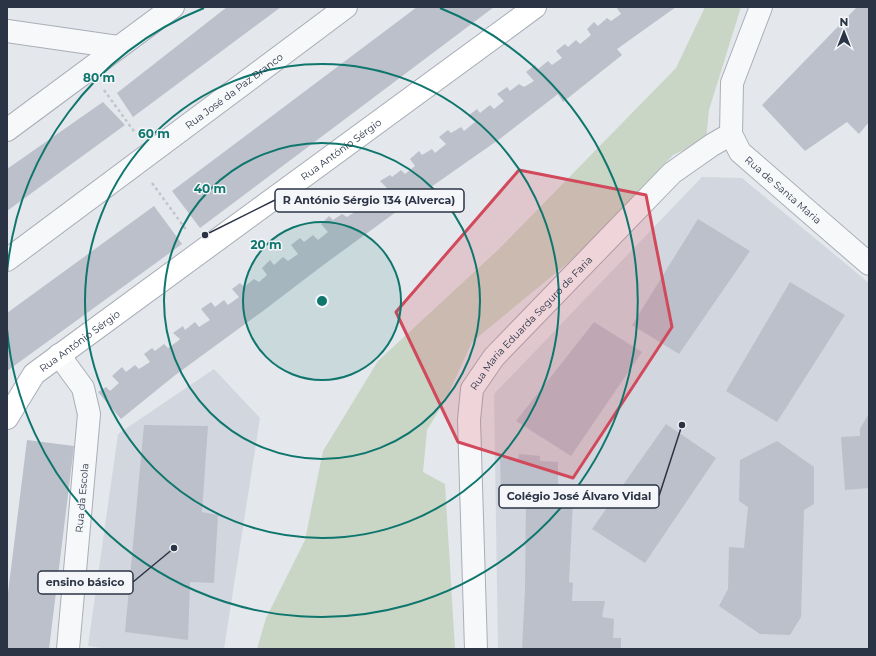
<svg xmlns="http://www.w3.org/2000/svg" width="876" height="656" font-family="Montserrat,sans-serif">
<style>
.built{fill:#d2d6de}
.green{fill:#c9d6c5}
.building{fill:#bbc0ca}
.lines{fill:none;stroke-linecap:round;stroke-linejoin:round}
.street-casing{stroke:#a9aeb7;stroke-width:24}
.secondary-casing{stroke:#a9aeb7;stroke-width:24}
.path{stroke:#c2c5cb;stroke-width:2.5;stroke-dasharray:3 3;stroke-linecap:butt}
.street{stroke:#f7f8fa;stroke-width:22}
.secondary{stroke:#fff;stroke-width:22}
.marked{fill:#d1495b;fill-opacity:0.2;stroke:#d1495b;stroke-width:3;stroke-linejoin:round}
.ring{fill:none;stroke:#0f766e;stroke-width:2}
.labels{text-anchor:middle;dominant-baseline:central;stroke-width:3;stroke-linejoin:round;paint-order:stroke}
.street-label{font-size:10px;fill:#2b3445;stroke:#f4f6f9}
.centre{fill:#0f766e;stroke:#f4f6f9;stroke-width:2}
.ring-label{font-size:12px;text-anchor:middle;font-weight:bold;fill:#0f766e;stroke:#f4f6f9;stroke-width:3;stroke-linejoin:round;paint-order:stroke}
.leader{fill:none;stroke:#2b3445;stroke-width:1.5}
.callout-dot{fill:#2b3445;stroke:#f4f6f9;stroke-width:1.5}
.callout{fill:#f4f6f9;stroke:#2b3445;stroke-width:1.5}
.callout-label{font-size:11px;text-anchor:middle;font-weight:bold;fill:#2b3445}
</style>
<rect width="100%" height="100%" fill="#e4e7ec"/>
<path class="built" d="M 702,177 L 742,178 L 869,283 L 869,649 L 498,649 L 494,394 Z
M 214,369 L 260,418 L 224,649 L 108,649 L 88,646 L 118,434 Z"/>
<path class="green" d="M 705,7 L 741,7 L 709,110 L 706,140 L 673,155 L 580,253 L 472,342 L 447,397 L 427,430 L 423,472 L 445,484 L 455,649 L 257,649 L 266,618 L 305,540 L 323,451 L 378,361 L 499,249 L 676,68 Z"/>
<path class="building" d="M 227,7 L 281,7 L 133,117 L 117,93 Z
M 417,7 L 494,7 L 200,228 L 172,191 Z
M 616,7 L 676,7 L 617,49 L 622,55 L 563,102 L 558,94 L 501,138 L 411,201 L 322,266 L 263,311 L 174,376 L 121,419 L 98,392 L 106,387 L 110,391 L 119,383 L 112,376 L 122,367 L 126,372 L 135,365 L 139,369 L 150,362 L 144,354 L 152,348 L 155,351 L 164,344 L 168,348 L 178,341 L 180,339 L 173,333 L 183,326 L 185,330 L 195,322 L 199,327 L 210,320 L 201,309 L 211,302 L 215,307 L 224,300 L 228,305 L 239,297 L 232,289 L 240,283 L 244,287 L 254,279 L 259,282 L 267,275 L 262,268 L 270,260 L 274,265 L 283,257 L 288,261 L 298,254 L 291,245 L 300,238 L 304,242 L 313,235 L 318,240 L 328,232 L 321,224 L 329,216 L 333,220 L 342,214 L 347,217 L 358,210 L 350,202 L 360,195 L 363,199 L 372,192 L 376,196 L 387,188 L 380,181 L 390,175 L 392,177 L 401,170 L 405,174 L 415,166 L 410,159 L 419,151 L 422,155 L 432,149 L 435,153 L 446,144 L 439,137 L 448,130 L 451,133 L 461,127 L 464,131 L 475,122 L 468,116 L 477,109 L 480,113 L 490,105 L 494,109 L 504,101 L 497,94 L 507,87 L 510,91 L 519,84 L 524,87 L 534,81 L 526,72 L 535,65 L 538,69 L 548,61 L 552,65 L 562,58 L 556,51 L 565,44 L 568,47 L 576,40 L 580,44 L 591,35 L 587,29 L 594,22 L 598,26 L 607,18 L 611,21 L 621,14 Z
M 857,7 L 869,7 L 869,122 L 859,134 L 847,122 L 805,151 L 762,105 Z
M 103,102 L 125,125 L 7,211 L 7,169 Z
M 154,206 L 182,244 L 7,371 L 7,313 Z
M 698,219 L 750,251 L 679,354 L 632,325 Z
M 790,282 L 845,315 L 777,422 L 726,391 Z
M 594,322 L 642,352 L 571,456 L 516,421 Z
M 869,413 L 869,488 L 845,490 L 841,437 L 860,436 L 860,429 Z
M 666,424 L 716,458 L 645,563 L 592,529 Z
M 144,425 L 208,426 L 202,512 L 218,515 L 214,583 L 190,582 L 188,640 L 125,632 Z
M 27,440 L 74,446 L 49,649 L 7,649 L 7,601 Z
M 777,441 L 814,467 L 814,504 L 804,510 L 801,617 L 790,635 L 760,634 L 719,606 L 728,589 L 729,547 L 744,548 L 748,507 L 739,501 L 740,460 Z
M 519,454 L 540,456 L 540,461 L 558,462 L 558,500 L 573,501 L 569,582 L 573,583 L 572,601 L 605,601 L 602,617 L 614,619 L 613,638 L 621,638 L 621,649 L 522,649 L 525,590 L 526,498 L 501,497 L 500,458 L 518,459 Z"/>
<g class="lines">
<defs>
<g id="street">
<path id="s1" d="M 761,7 L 732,83 L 731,134 L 740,152 L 869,264"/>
<path d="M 7,31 L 118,47"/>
<path d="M 7,130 L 173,7"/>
<path id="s2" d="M 7,260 L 346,7"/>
<path d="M 59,355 L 83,388 L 89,414 L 68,649"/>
<path id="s3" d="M 476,649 L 469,420 L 472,389 L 494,357 L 672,173 L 712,145 L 731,134"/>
</g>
<g id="secondary">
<path id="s4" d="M 7,418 L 34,374 L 535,7"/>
</g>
</defs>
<use href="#street" class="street-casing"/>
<use href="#secondary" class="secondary-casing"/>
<path class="path" d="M 104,90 L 136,134
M 152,183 L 187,231"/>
<use href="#street" class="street"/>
<use href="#secondary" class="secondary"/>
</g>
<path class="marked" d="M 519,170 L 646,195 L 672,327 L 573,478 L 458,442 L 396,312 Z"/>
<circle cx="322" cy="301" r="79" fill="#0f766e" fill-opacity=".12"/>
<g class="ring">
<circle cx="322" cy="301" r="79"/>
<circle cx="322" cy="301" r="158"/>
<circle cx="322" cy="301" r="237"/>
<path d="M7 273A316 316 0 0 1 204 8M440 8A316 316 0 1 1 7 329"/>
</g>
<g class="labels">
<g class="street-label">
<text stroke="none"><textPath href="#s2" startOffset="283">Rua José da Paz Branco</textPath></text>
<text stroke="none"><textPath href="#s4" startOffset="432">Rua António Sérgio</textPath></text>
<text stroke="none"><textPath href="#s1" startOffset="210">Rua de Santa Maria</textPath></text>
<text stroke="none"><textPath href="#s3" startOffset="349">Rua Maria Eduarda Seguro de Faria</textPath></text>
<text stroke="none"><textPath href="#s4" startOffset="108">Rua António Sérgio</textPath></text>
<text transform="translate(82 498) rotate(-85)">Rua da Escola</text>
</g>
</g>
<circle cx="322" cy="301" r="6" class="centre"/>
<g class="ring-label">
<text x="99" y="82">80 m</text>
<text x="154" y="138">60 m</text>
<text x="210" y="193">40 m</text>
<text x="266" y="249">20 m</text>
</g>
<path class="leader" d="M205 235L275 200M682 425L659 496M174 548L133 582"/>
<g class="callout-dot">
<circle cx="205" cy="235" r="4"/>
<circle cx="682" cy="425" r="4"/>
<circle cx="174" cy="548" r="4"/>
</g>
<g class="callout">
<rect x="275" y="189" width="189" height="23" rx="4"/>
<rect x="499" y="485" width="160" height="23" rx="4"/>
<rect x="38" y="571" width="95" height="23" rx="4"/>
</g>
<g class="callout-label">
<text x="369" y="204">R António Sérgio 134 (Alverca)</text>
<text x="579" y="500">Colégio José Álvaro Vidal</text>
<text x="85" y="586">ensino básico</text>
</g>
<rect width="876" height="656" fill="none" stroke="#2b3445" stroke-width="16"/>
<g transform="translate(844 32)" stroke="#f4f6f9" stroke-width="3" paint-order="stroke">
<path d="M0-3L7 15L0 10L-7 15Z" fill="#2b3445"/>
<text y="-6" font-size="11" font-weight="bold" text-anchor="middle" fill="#2b3445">N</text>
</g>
</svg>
